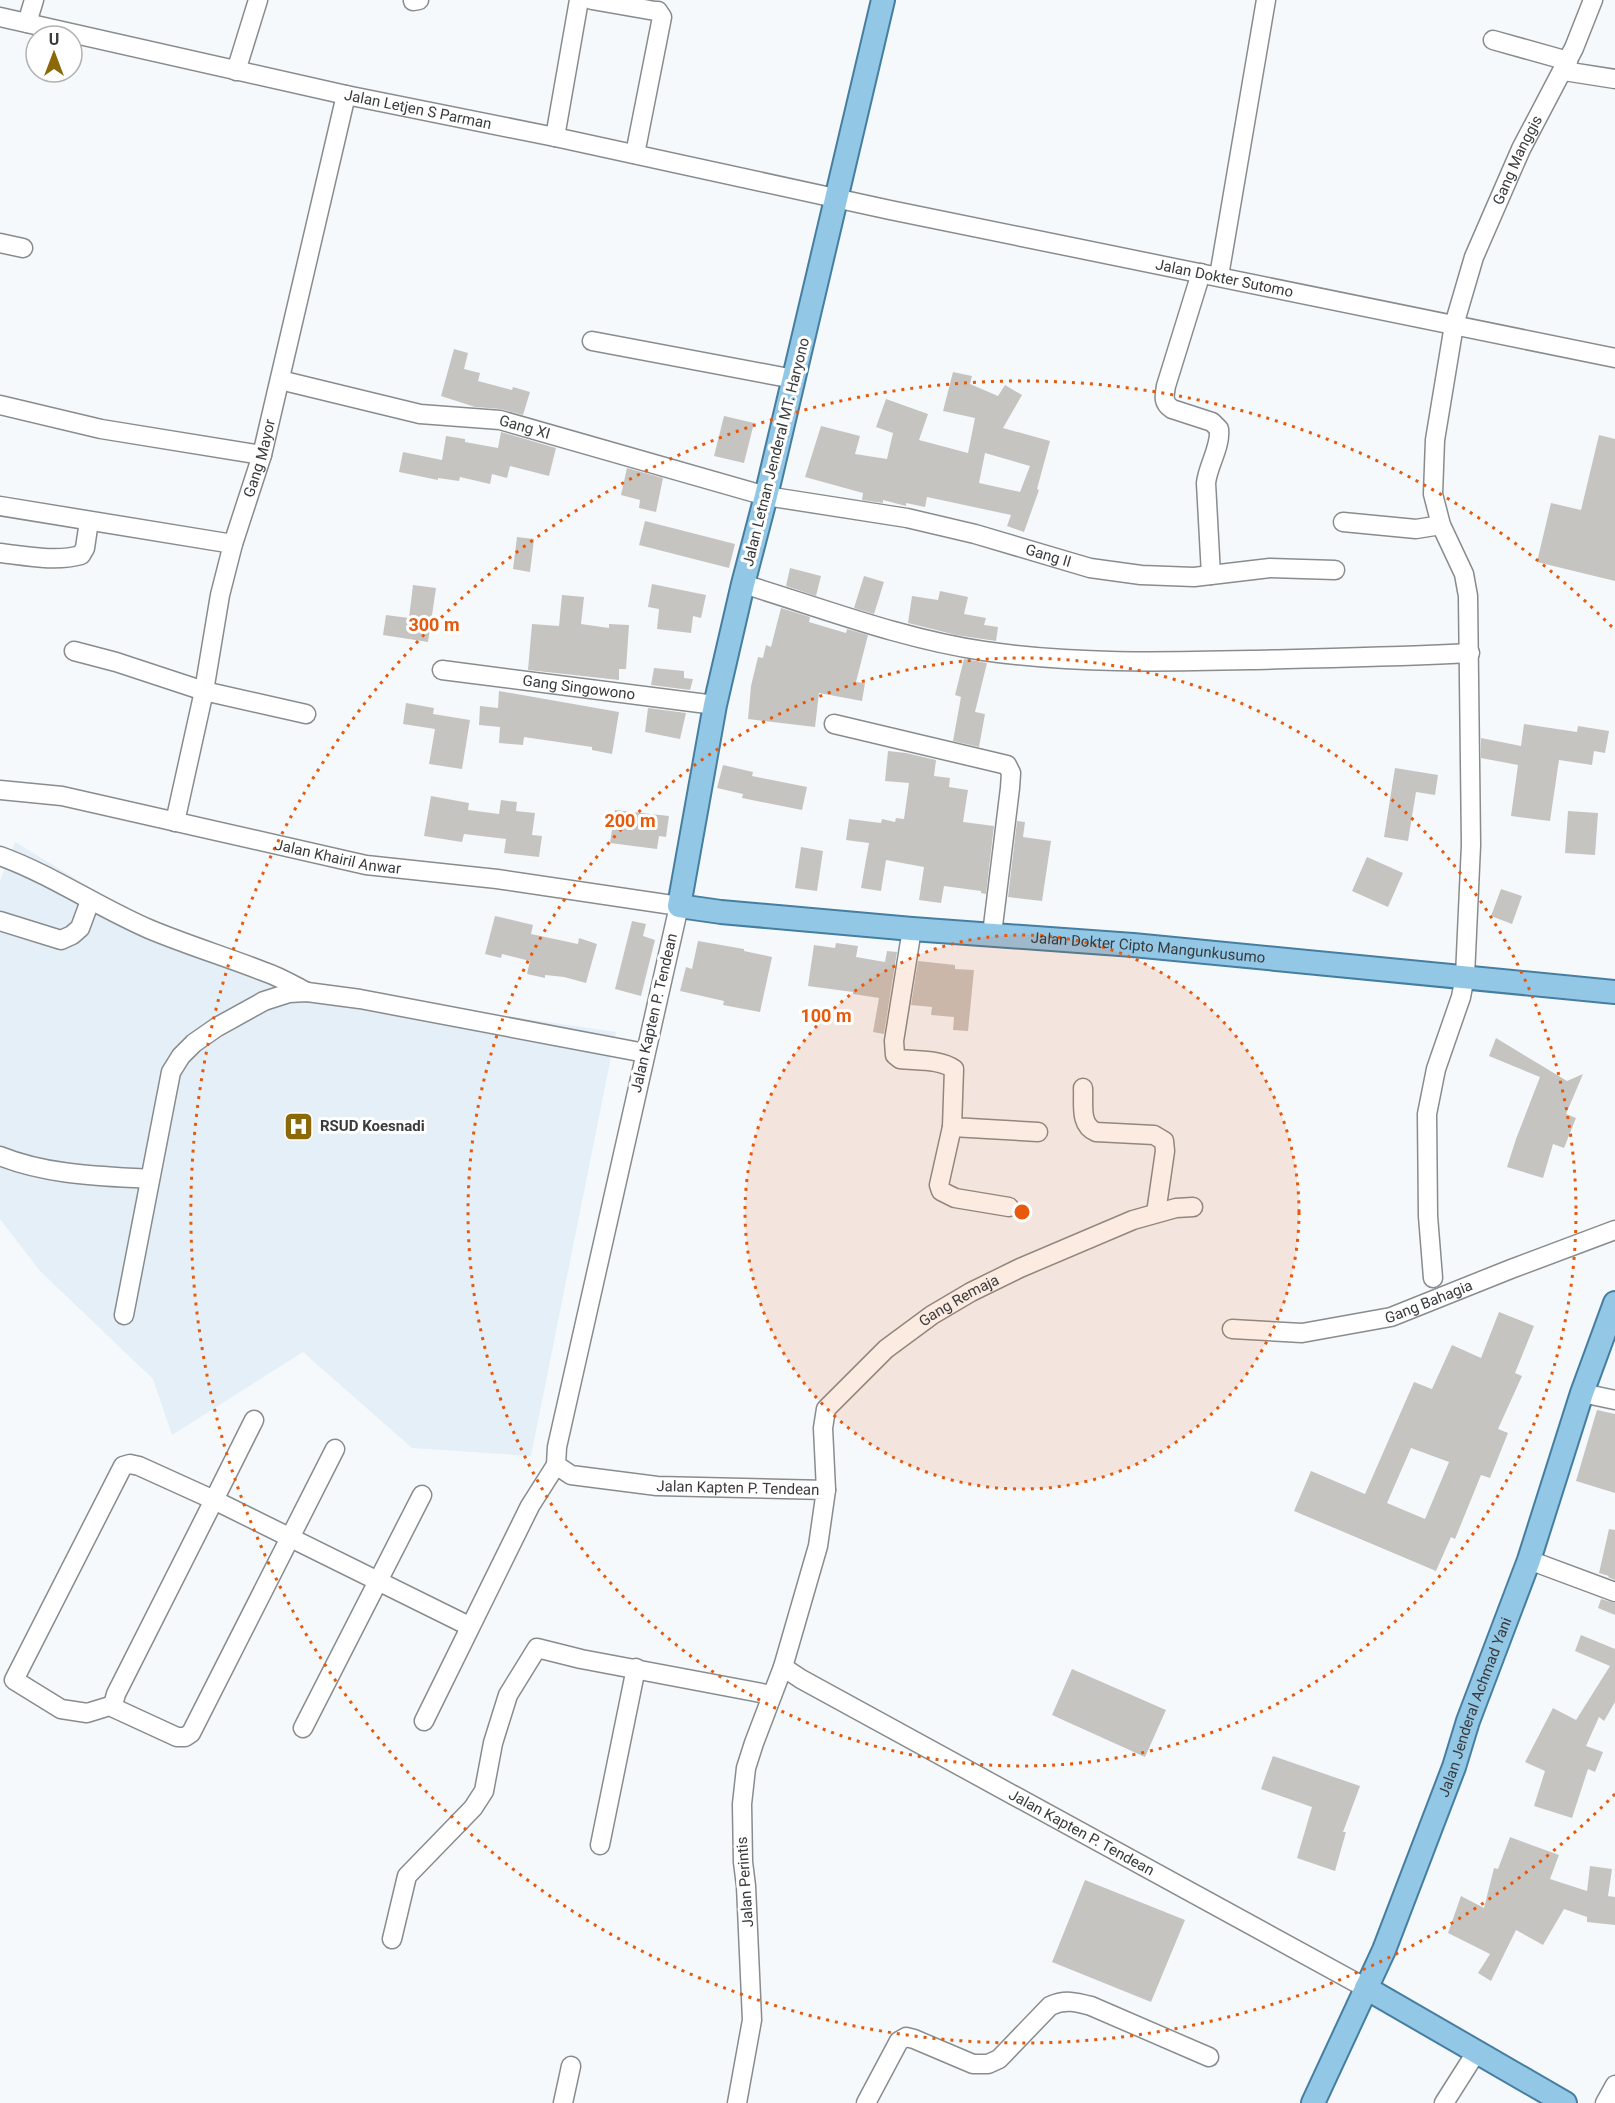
<svg xmlns="http://www.w3.org/2000/svg" width="1615" height="2103" font-family="Roboto,sans-serif">
<style>
.built{fill:#e4eff7}
.building{fill:#c6c4c1;fill-rule:evenodd}
.lines{fill:none;stroke-linecap:round;stroke-linejoin:round}
.minor-casing{stroke:#888c8e;stroke-width:21}
.major-casing{stroke:#457ea0;stroke-width:26}
.minor{stroke:#fff;stroke-width:18}
.major{stroke:#93c7e6;stroke-width:22}
.ring{fill:none;stroke:#e8590c;stroke-width:3;stroke-dasharray:3 6}
.labels{text-anchor:middle;dominant-baseline:central;stroke-width:6;stroke-linejoin:round;paint-order:stroke}
.street-label{font-size:15px;fill:#393b3c;stroke:#fff}
.poi-label{font-size:15px;font-weight:bold;fill:#393b3c;stroke:#fff;text-anchor:start}
.centre{fill:#e8590c;stroke:#fff;stroke-width:3}
.ring-label{font-size:18px;text-anchor:middle;font-weight:bold;fill:#e8590c;stroke:#fff;stroke-width:6;stroke-linejoin:round;paint-order:stroke}
</style>
<rect width="100%" height="100%" fill="#f5f9fc"/>
<path class="built" d="M 15,842 L 114,902 L 271,982 L 616,1032 L 531,1456 L 412,1448 L 303,1352 L 172,1435 L 153,1379 L 40,1271 L 0,1219 L 0,881 Z"/>
<path class="building" d="M 454,349 L 468,353 L 464,369 L 480,373 L 478,381 L 512,390 L 513,387 L 530,392 L 523,415 L 501,409 L 475,407 L 441,396 Z
M 953,372 L 972,376 L 970,384 L 998,396 L 1005,385 L 1022,395 L 1003,428 L 1050,441 L 1037,489 L 1039,490 L 1024,532 L 1007,526 L 1011,515 L 927,497 L 925,507 L 906,503 L 906,506 L 883,500 L 883,503 L 862,500 L 863,493 L 805,477 L 821,426 L 860,436 L 855,454 L 887,459 L 893,433 L 876,427 L 886,399 L 928,414 L 919,440 L 968,453 L 975,418 L 943,411 ZM 985,453 L 1030,466 L 1020,492 L 979,483 Z
M 724,416 L 754,423 L 744,463 L 714,456 Z
M 501,432 L 556,448 L 549,476 L 510,466 L 507,478 L 492,474 L 490,484 L 460,477 L 459,481 L 438,478 L 438,480 L 399,472 L 403,452 L 442,460 L 446,436 L 465,439 L 465,442 L 498,448 Z
M 1599,435 L 1615,439 L 1615,581 L 1537,562 L 1551,503 L 1581,510 Z
M 627,468 L 663,478 L 656,512 L 639,508 L 640,500 L 621,495 Z
M 645,521 L 735,544 L 729,568 L 639,545 Z
M 517,537 L 534,539 L 530,572 L 513,569 Z
M 790,568 L 821,576 L 816,596 L 786,586 Z
M 864,576 L 884,582 L 874,614 L 854,608 Z
M 652,584 L 706,595 L 701,618 L 693,616 L 691,633 L 657,629 L 659,609 L 648,607 Z
M 413,585 L 436,588 L 428,642 L 383,635 L 386,615 L 409,618 Z
M 940,591 L 968,597 L 964,614 L 986,618 L 984,625 L 998,627 L 996,641 L 956,635 L 908,623 L 912,596 L 938,600 Z
M 562,595 L 584,597 L 581,624 L 609,628 L 609,624 L 629,625 L 626,669 L 619,669 L 619,680 L 528,670 L 532,624 L 559,626 Z
M 781,608 L 810,617 L 809,622 L 846,633 L 847,629 L 868,635 L 856,682 L 865,683 L 862,701 L 819,693 L 815,727 L 748,719 L 751,686 L 758,657 L 763,658 L 766,645 L 771,647 Z
M 964,659 L 987,663 L 975,712 L 985,714 L 979,747 L 953,741 L 961,697 L 955,695 Z
M 654,668 L 684,671 L 684,678 L 693,679 L 690,690 L 651,685 Z
M 499,691 L 619,712 L 612,754 L 592,750 L 592,747 L 524,737 L 523,745 L 499,743 L 500,727 L 479,725 L 480,706 L 498,708 Z
M 406,703 L 434,708 L 433,714 L 470,720 L 462,769 L 429,764 L 435,729 L 403,724 Z
M 648,708 L 686,713 L 680,739 L 645,732 Z
M 1524,724 L 1577,732 L 1578,726 L 1609,731 L 1605,753 L 1594,751 L 1592,765 L 1559,760 L 1550,821 L 1511,816 L 1518,765 L 1481,758 L 1481,738 L 1521,746 Z
M 888,751 L 906,753 L 936,760 L 934,776 L 950,778 L 949,787 L 968,790 L 963,822 L 994,826 L 986,894 L 981,893 L 981,891 L 944,886 L 941,903 L 919,900 L 924,867 L 886,860 L 881,891 L 861,888 L 869,843 L 846,840 L 849,819 L 881,823 L 882,819 L 895,822 L 896,818 L 904,819 L 909,783 L 885,781 Z
M 723,765 L 753,772 L 752,776 L 807,787 L 802,810 L 742,798 L 743,794 L 717,788 Z
M 1395,768 L 1438,775 L 1435,795 L 1416,792 L 1408,841 L 1384,837 Z
M 431,796 L 469,803 L 468,810 L 499,814 L 501,800 L 517,802 L 516,811 L 535,813 L 532,835 L 542,836 L 539,857 L 504,853 L 506,839 L 464,834 L 462,842 L 424,836 Z
M 615,810 L 669,816 L 666,837 L 659,836 L 657,849 L 610,843 Z
M 1568,811 L 1598,813 L 1595,855 L 1565,853 Z
M 1017,821 L 1025,822 L 1023,837 L 1051,841 L 1042,901 L 1008,897 Z
M 801,847 L 823,851 L 817,891 L 795,888 Z
M 1367,857 L 1403,873 L 1388,907 L 1352,891 Z
M 1501,889 L 1522,896 L 1512,924 L 1491,916 Z
M 495,916 L 533,925 L 531,934 L 578,944 L 579,938 L 597,944 L 586,983 L 564,977 L 545,975 L 545,978 L 527,974 L 530,961 L 502,954 L 501,958 L 485,954 Z
M 632,921 L 646,924 L 643,936 L 655,940 L 641,996 L 615,989 Z
M 698,941 L 744,949 L 744,951 L 772,957 L 760,1012 L 723,1005 L 724,1001 L 680,991 L 686,967 L 692,969 Z
M 836,943 L 858,946 L 856,957 L 885,962 L 887,951 L 897,952 L 884,1034 L 873,1032 L 879,998 L 853,994 L 853,992 L 808,986 L 814,945 L 835,948 Z
M 918,961 L 955,965 L 955,969 L 974,970 L 968,1031 L 953,1030 L 954,1017 L 931,1015 L 932,1007 L 911,1005 Z
M 1496,1038 L 1567,1081 L 1583,1074 L 1566,1114 L 1576,1118 L 1564,1148 L 1553,1144 L 1543,1178 L 1507,1167 L 1516,1139 L 1540,1077 L 1489,1056 Z
M 1499,1312 L 1534,1326 L 1515,1373 L 1522,1376 L 1498,1429 L 1508,1433 L 1490,1478 L 1481,1475 L 1455,1539 L 1451,1537 L 1436,1571 L 1294,1511 L 1311,1471 L 1365,1494 L 1414,1382 L 1432,1389 L 1452,1345 L 1481,1358 ZM 1411,1448 L 1449,1462 L 1425,1519 L 1387,1503 Z
M 1597,1410 L 1615,1414 L 1615,1493 L 1576,1481 Z
M 1609,1529 L 1615,1530 L 1615,1580 L 1608,1577 L 1609,1576 L 1599,1573 Z
M 1601,1599 L 1615,1603 L 1615,1615 L 1598,1608 Z
M 1581,1635 L 1615,1649 L 1615,1702 L 1604,1721 L 1599,1717 L 1586,1746 L 1603,1752 L 1595,1772 L 1588,1769 L 1572,1818 L 1534,1806 L 1545,1771 L 1525,1762 L 1553,1708 L 1576,1720 L 1610,1666 L 1575,1651 Z
M 1072,1669 L 1166,1710 L 1145,1757 L 1052,1715 Z
M 1273,1756 L 1360,1786 L 1343,1832 L 1346,1832 L 1335,1871 L 1297,1858 L 1312,1807 L 1261,1789 Z
M 1510,1837 L 1559,1855 L 1550,1879 L 1587,1891 L 1590,1866 L 1612,1869 L 1608,1896 L 1615,1897 L 1615,1925 L 1587,1922 L 1587,1917 L 1564,1909 L 1543,1945 L 1516,1930 L 1491,1981 L 1478,1973 L 1490,1954 L 1448,1933 L 1461,1896 L 1484,1908 L 1494,1868 L 1498,1869 Z
M 1085,1880 L 1185,1920 L 1151,2002 L 1052,1962 Z"/>
<g class="lines">
<defs>
<g id="minor">
<path d="M 592,0 L 655,11 L 658,11 L 662,17 L 635,154"/>
<path d="M 413,1 L 419,0"/>
<path id="s1" d="M 0,17 L 346,95 L 555,137 L 890,210 L 1615,358"/>
<path d="M 27,23 L 34,0"/>
<path d="M 1493,40 L 1568,61"/>
<path d="M 236,71 L 258,0"/>
<path d="M 1564,71 L 1615,79"/>
<path d="M 555,137 L 579,0"/>
<path d="M 0,243 L 23,248"/>
<path d="M 1201,273 L 1166,386 C 1164,397 1163,403 1172,409 L 1212,422 L 1219,429 C 1221,447 1208,465 1206,483 L 1211,575"/>
<path d="M 1219,276 L 1266,0"/>
<path d="M 592,341 L 794,379"/>
<path id="s2" d="M 280,380 L 420,414 L 500,420 L 766,496 L 907,518 L 975,534 L 1090,568 L 1141,575 L 1194,577 L 1270,568 L 1335,570"/>
<path d="M 0,405 L 101,429 L 262,455"/>
<path d="M 0,506 L 233,544"/>
<path d="M 1343,522 L 1416,529 L 1441,525"/>
<path d="M 0,553 C 26,556 56,562 81,555 L 85,548 L 89,521"/>
<path d="M 743,584 C 822,608 902,639 984,651 C 1073,664 1162,662 1251,660 C 1324,658 1397,657 1470,653"/>
<path d="M 74,651 L 116,662 L 204,691 L 306,714"/>
<path id="s3" d="M 442,670 L 715,705"/>
<path d="M 834,724 L 1007,765 L 1011,773 L 1010,788 L 992,934"/>
<path id="s4" d="M 0,790 L 62,796 L 366,865 L 497,879 L 679,906 L 557,1447 L 556,1465 L 571,1475 L 657,1486 L 826,1490 L 818,1546 L 783,1667 L 801,1679 L 1366,1988"/>
<path id="s5" d="M 175,822 L 204,691 L 220,595 L 233,544 L 262,455 L 346,95"/>
<path d="M 0,856 C 52,875 98,907 149,929 C 187,945 227,957 265,972 C 280,977 293,985 307,992"/>
<path d="M 0,921 L 61,940 L 72,935 L 80,928 L 90,901"/>
<path d="M 912,929 L 894,1041 L 895,1055 L 900,1059 C 916,1061 940,1059 954,1069 L 952,1127 L 1038,1132"/>
<path d="M 1083,1088 C 1084,1104 1079,1125 1096,1132 L 1154,1135 L 1164,1141 L 1165,1151 L 1156,1213"/>
<path d="M 952,1127 L 939,1185 L 941,1191 L 955,1198 L 1009,1207"/>
<path d="M 0,1156 C 47,1175 100,1176 150,1179"/>
<path id="s6" d="M 1433,1278 L 1428,1216 L 1427,1114 L 1436,1069 L 1461,997 L 1465,976 L 1471,845 L 1468,596 L 1464,574 L 1441,525 L 1433,494 L 1435,440 L 1454,325 L 1474,257 L 1521,149 L 1574,48 L 1593,0"/>
<path d="M 124,1315 L 171,1072 L 181,1056 L 194,1043 L 217,1027 L 264,1001 L 289,993 L 307,992 L 360,999 L 645,1053"/>
<path id="s7" d="M 1232,1329 L 1302,1333 L 1391,1317 L 1511,1269 L 1615,1230"/>
<path d="M 1582,1393 L 1615,1400"/>
<path d="M 335,1449 L 191,1733 L 185,1737 L 177,1737 L 114,1708 L 113,1705 L 116,1694 L 214,1500 L 469,1626"/>
<path id="s8" d="M 826,1490 L 823,1428 L 826,1409 L 886,1349 L 932,1315 L 971,1292 L 1020,1268 L 1133,1220 L 1176,1208 L 1193,1207"/>
<path d="M 1529,1560 L 1615,1592"/>
<path d="M 113,1705 L 87,1713 L 61,1709 L 14,1680 L 123,1466 L 130,1464 L 139,1466 L 214,1500 L 254,1420"/>
<path d="M 424,1721 L 530,1506 L 556,1465"/>
<path d="M 303,1728 L 422,1495"/>
<path d="M 600,1845 L 636,1668"/>
<path d="M 392,1939 L 407,1876 L 473,1808 L 484,1791 L 493,1743 L 508,1695 L 537,1648 L 581,1659 L 772,1695"/>
<path d="M 563,2103 L 571,2066"/>
<path d="M 737,2103 L 752,2020 L 746,1886 L 743,1862 L 742,1804 L 746,1768 L 754,1743 L 783,1667"/>
<path d="M 866,2103 L 899,2041 L 906,2037 L 914,2039 L 973,2064 L 988,2064 L 999,2059 L 1050,2006 C 1065,1999 1076,2002 1091,2006 L 1209,2057"/>
<path d="M 1444,2103 L 1477,2051"/>
<path d="M 1605,2103 L 1615,2085"/>
</g>
<g id="major">
<path id="s9" d="M 883,0 L 766,496 L 743,584 L 715,705 L 679,906 L 721,912 L 912,929 L 1133,945 L 1615,992"/>
<path d="M 1366,1988 L 1565,2103"/>
<path id="s10" d="M 1313,2103 L 1384,1950 L 1454,1767 L 1468,1721 L 1529,1560 L 1582,1393 L 1615,1303"/>
</g>
</defs>
<use href="#minor" class="minor-casing"/>
<use href="#major" class="major-casing"/>
<use href="#minor" class="minor"/>
<use href="#major" class="major"/>
</g>
<circle cx="1022" cy="1212" r="277" fill="#e8590c" fill-opacity=".12"/>
<g class="ring">
<circle cx="1022" cy="1212" r="277"/>
<circle cx="1022" cy="1212" r="554"/>
<path d="M1615 1794A831 831 0 1 1 1615 630"/>
</g>
<defs>
<symbol id="hospital-square" viewBox="-11 -11 22 22"><rect x="-9" y="-9" width="18" height="18" rx="4" fill="#8b6808" stroke="#fff"/><path d="M-5-5h3v3.5h4V-5h3V5h-3V1.5h-4V5h-3Z" fill="#fff"/></symbol>
</defs>
<g fill-rule="evenodd">
<use href="#hospital-square" x="282" y="1110" width="33" height="33"/>
</g>
<g class="labels">
<g class="street-label">
<text stroke="none"><textPath href="#s1" startOffset="428">Jalan Letjen S Parman</textPath></text>
<text stroke="none"><textPath href="#s6" startOffset="1144">Gang Manggis</textPath></text>
<text stroke="none"><textPath href="#s1" startOffset="1252">Jalan Dokter Sutomo</textPath></text>
<text stroke="none"><textPath href="#s2" startOffset="250">Gang XI</textPath></text>
<text transform="translate(776 452) rotate(-76)">Jalan Letnan Jenderal MT. Haryono</text>
<text stroke="none"><textPath href="#s5" startOffset="374">Gang Mayor</textPath></text>
<text stroke="none"><textPath href="#s2" startOffset="790">Gang II</textPath></text>
<text stroke="none"><textPath href="#s3" startOffset="138">Gang Singowono</textPath></text>
<text stroke="none"><textPath href="#s4" startOffset="345">Jalan Khairil Anwar</textPath></text>
<text stroke="none"><textPath href="#s9" startOffset="1400">Jalan Dokter Cipto Mangunkusumo</textPath></text>
<text transform="translate(654 1013) rotate(-77)">Jalan Kapten P. Tendean</text>
<text stroke="none"><textPath href="#s7" startOffset="201">Gang Bahagia</textPath></text>
<text stroke="none"><textPath href="#s8" startOffset="254">Gang Remaja</textPath></text>
<text stroke="none"><textPath href="#s4" startOffset="1448">Jalan Kapten P. Tendean</textPath></text>
<text stroke="none"><textPath href="#s10" startOffset="428">Jalan Jenderal Achmad Yani</textPath></text>
<text stroke="none"><textPath href="#s4" startOffset="2060">Jalan Kapten P. Tendean</textPath></text>
<text transform="translate(745 1882) rotate(-94)">Jalan Perintis</text>
</g>
<g class="poi-label">
<text x="320" y="1126">RSUD Koesnadi</text>
</g>
</g>
<circle cx="1022" cy="1212" r="9" class="centre"/>
<g class="ring-label">
<text x="434" y="631">300 m</text>
<text x="630" y="827">200 m</text>
<text x="826" y="1022">100 m</text>
</g>
<g transform="translate(54 54)"><circle r="28" fill="#ffffff" stroke="#b0b1b1" stroke-width="1.5"/>
<path d="M0-4.5L10 22L0 15L-10 22Z" fill="#8b6808"/>
<text y="-9" font-size="16" font-weight="bold" text-anchor="middle" fill="#393b3c">U</text>
</g>
</svg>
